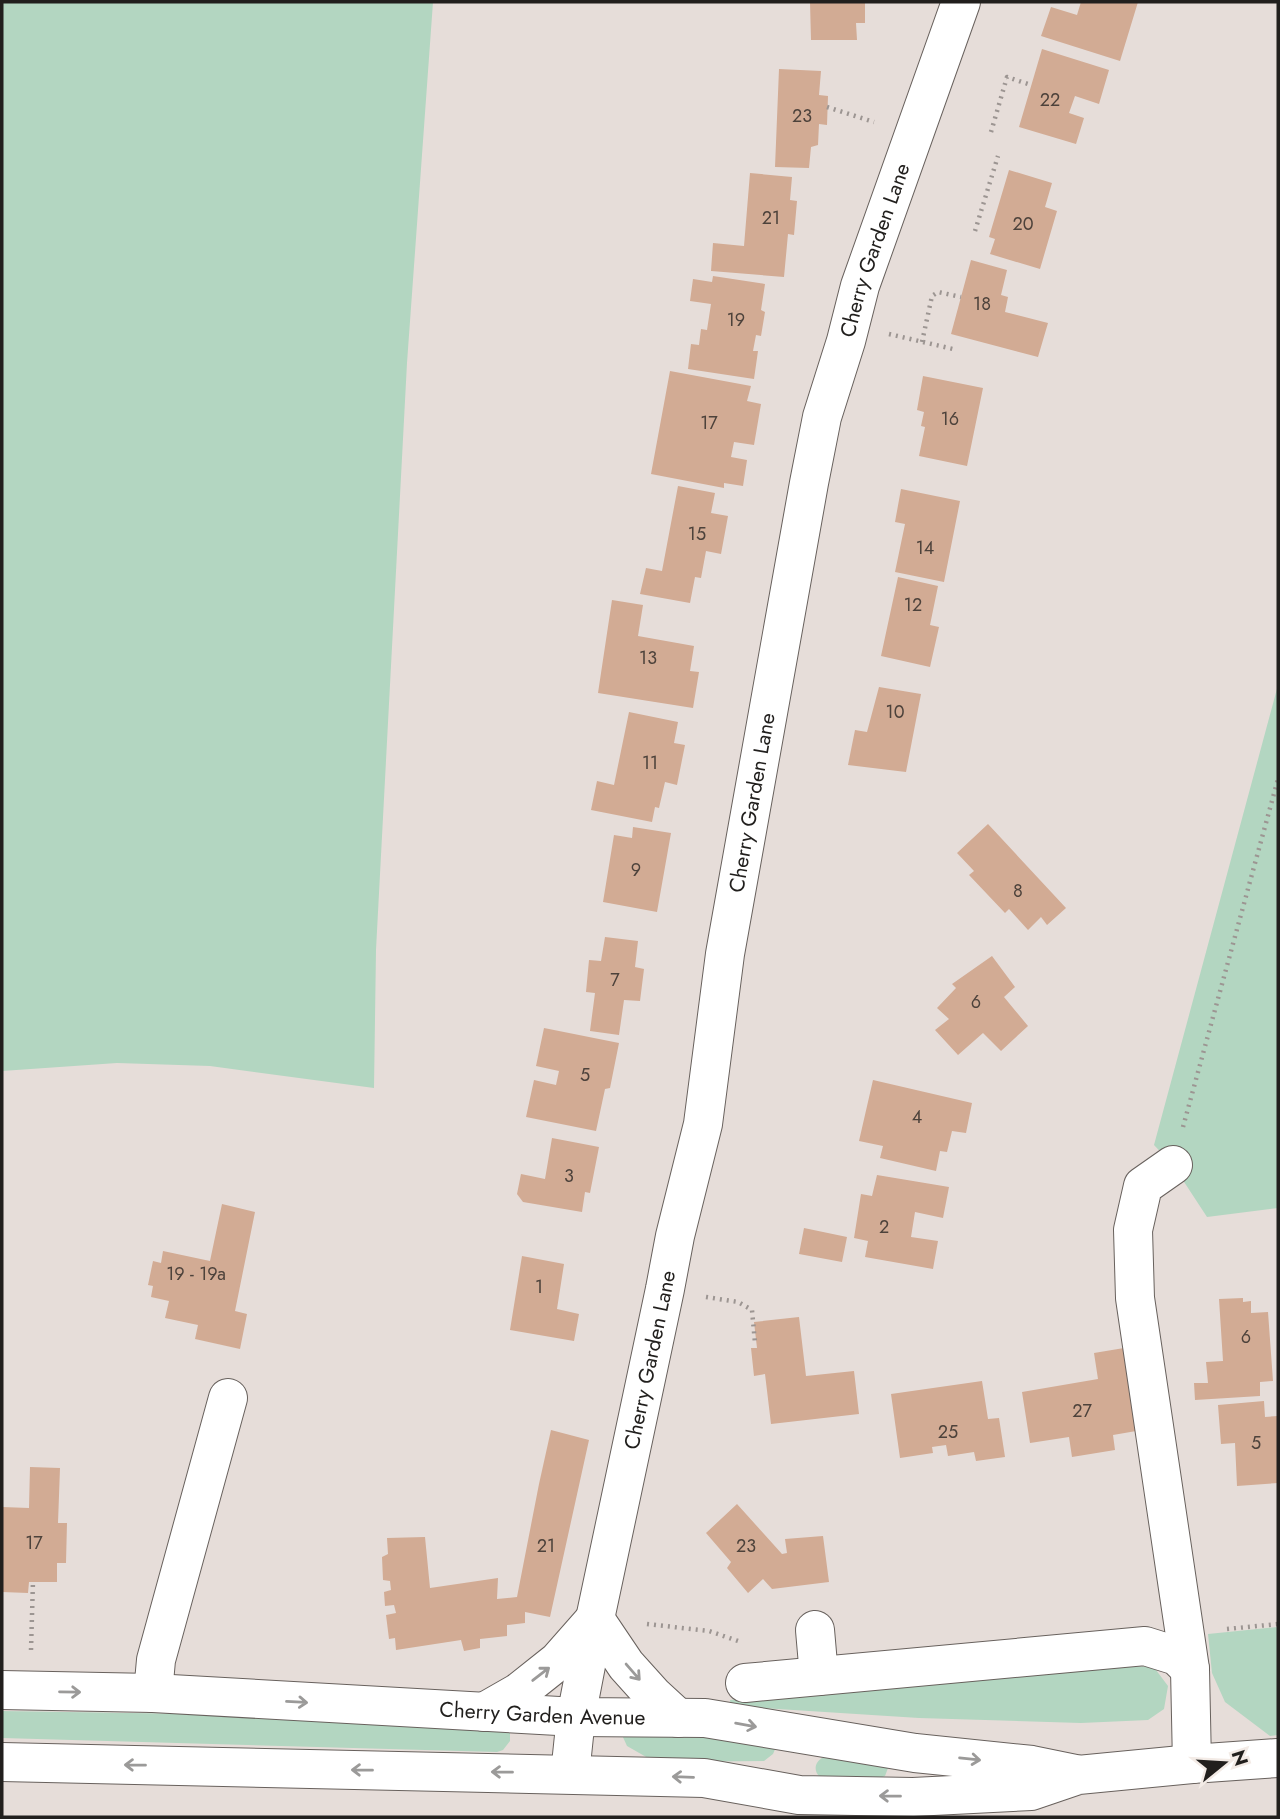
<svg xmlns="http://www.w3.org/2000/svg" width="1280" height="1819" font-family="Jost,sans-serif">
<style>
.green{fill:#b3d6c1}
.building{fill:#d2ab94}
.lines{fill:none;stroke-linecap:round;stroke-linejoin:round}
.minor-casing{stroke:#68615d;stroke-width:40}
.major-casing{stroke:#68615d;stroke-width:40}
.path{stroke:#9c9592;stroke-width:4.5;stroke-dasharray:2 5;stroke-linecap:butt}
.minor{stroke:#fff;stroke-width:38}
.major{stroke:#fff;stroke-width:38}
.oneway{stroke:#9b9a99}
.labels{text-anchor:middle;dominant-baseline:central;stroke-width:5;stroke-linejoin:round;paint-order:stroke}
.number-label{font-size:18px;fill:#4d423b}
.street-label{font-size:21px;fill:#211f1d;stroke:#f3ebe6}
</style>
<rect width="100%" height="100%" fill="#e6ddd9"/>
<path class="green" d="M 2,2 L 433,2 L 407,363 L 376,950 L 374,1088 L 210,1066 L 117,1063 L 2,1071 Z
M 1278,685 L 1278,1208 L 1207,1217 L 1173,1165 L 1154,1145 Z
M 1278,1627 L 1278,1735 L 1270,1736 L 1225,1702 L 1212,1673 L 1208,1634 Z
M 1153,1666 L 1168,1686 L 1164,1709 L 1148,1720 L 1081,1723 L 919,1718 L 731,1706 L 730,1700 C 871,1685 1012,1670 1153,1666 Z
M 2,1711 L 197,1714 L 510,1732 L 510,1741 L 503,1750 L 497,1752 L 2,1738 Z
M 622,1735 L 767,1736 L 776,1747 L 773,1754 L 764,1761 L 655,1762 L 627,1746 Z
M 822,1758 L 881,1759 L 888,1768 L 885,1776 L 880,1778 L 820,1777 C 813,1771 815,1762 822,1758 Z"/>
<path class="building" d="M 810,2 L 865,2 L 865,23 L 856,23 L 857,40 L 811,40 Z
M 1081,2 L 1138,2 L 1120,61 L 1041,36 L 1051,7 L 1077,15 Z
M 1042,49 L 1109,70 L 1099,104 L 1075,96 L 1069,113 L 1084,118 L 1076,144 L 1019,127 Z
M 779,69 L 821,71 L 819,95 L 828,96 L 827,125 L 819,124 L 818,145 L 811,147 L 809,168 L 775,167 Z
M 1009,170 L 1052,183 L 1045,207 L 1057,211 L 1040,269 L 990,254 L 995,239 L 989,237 Z
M 750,173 L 792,177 L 790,200 L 797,201 L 794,235 L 788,234 L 784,277 L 711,271 L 713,243 L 744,246 Z
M 971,260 L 1007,270 L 1001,295 L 1008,297 L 1005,312 L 1048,323 L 1038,357 L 951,334 Z
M 713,276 L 765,284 L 761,310 L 765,312 L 761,336 L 756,335 L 753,351 L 758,351 L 754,379 L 688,369 L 691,344 L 699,345 L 701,329 L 707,330 L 711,304 L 690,301 L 693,279 L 712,282 Z
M 670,371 L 751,386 L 747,401 L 761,404 L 754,445 L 734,442 L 731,457 L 747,460 L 743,486 L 724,483 L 724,488 L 651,474 Z
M 923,376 L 983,388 L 967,466 L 919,456 L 925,427 L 921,426 L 924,412 L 917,410 Z
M 678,486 L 715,493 L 711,513 L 728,516 L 721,554 L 706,551 L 701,578 L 695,577 L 690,603 L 640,594 L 646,568 L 662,571 Z
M 901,489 L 960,501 L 944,582 L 895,572 L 905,524 L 895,522 Z
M 898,577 L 938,586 L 930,625 L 939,627 L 930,667 L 881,656 Z
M 612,600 L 643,605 L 638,636 L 694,646 L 690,671 L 699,672 L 693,708 L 598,693 Z
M 879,687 L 921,694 L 906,772 L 848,765 L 855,730 L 867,732 Z
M 629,712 L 678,722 L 674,743 L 685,745 L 677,785 L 665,782 L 659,808 L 655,807 L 652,822 L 591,810 L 597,781 L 614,785 Z
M 988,824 L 1066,908 L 1047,925 L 1041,917 L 1028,930 L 1009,909 L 1005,913 L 969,875 L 974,871 L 957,853 Z
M 633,827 L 671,833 L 657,912 L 603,902 L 614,835 L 632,838 Z
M 605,937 L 638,941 L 635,967 L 644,969 L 640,1001 L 624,1000 L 619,1035 L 590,1031 L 595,993 L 586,992 L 589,960 L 601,961 Z
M 992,956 L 1015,987 L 1004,997 L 1028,1026 L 1001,1051 L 983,1033 L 958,1055 L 935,1030 L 949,1019 L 937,1008 L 956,988 L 952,984 Z
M 544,1028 L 619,1043 L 610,1088 L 605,1089 L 596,1131 L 526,1117 L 534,1080 L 556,1085 L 559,1071 L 536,1066 Z
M 873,1080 L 972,1103 L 966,1133 L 952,1131 L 947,1152 L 940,1151 L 936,1171 L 880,1158 L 883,1146 L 859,1141 Z
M 552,1138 L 599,1147 L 590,1193 L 585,1192 L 582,1212 L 523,1202 L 517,1194 L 521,1174 L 545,1179 Z
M 877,1175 L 949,1187 L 943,1218 L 915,1212 L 911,1237 L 938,1241 L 933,1269 L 865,1257 L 868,1241 L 854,1238 L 861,1194 L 872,1196 Z
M 222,1204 L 255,1212 L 235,1311 L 247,1314 L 240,1349 L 195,1339 L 198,1325 L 165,1318 L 169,1301 L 151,1297 L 153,1286 L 148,1285 L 153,1261 L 161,1263 L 163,1251 L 210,1261 Z
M 804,1228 L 847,1237 L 842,1262 L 799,1254 Z
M 522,1256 L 564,1264 L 557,1309 L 579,1314 L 574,1341 L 510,1330 Z
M 1243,1298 L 1243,1302 L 1251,1301 L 1251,1313 L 1268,1312 L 1273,1381 L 1260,1382 L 1260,1396 L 1195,1400 L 1194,1383 L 1208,1383 L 1206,1362 L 1223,1361 L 1219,1299 Z
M 799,1317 L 806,1376 L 854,1371 L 859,1414 L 771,1424 L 765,1374 L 754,1376 L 751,1348 L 757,1348 L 754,1322 Z
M 1130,1347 L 1142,1430 L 1113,1435 L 1115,1450 L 1072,1457 L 1069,1437 L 1030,1443 L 1022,1392 L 1098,1379 L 1094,1353 Z
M 982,1381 L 988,1419 L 999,1418 L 1005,1457 L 976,1461 L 974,1452 L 948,1456 L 946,1445 L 932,1447 L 933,1453 L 900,1458 L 891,1394 Z
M 1264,1401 L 1265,1417 L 1278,1416 L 1278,1483 L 1237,1486 L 1235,1443 L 1221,1444 L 1218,1405 Z
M 551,1430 L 589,1440 L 550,1617 L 525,1612 L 525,1623 L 507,1625 L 507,1636 L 480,1639 L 480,1648 L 464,1651 L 461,1640 L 396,1650 L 395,1638 L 389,1639 L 386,1615 L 396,1613 L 394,1605 L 385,1606 L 384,1592 L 391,1590 L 390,1581 L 383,1580 L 382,1557 L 388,1554 L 387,1538 L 425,1537 L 430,1588 L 498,1578 L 497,1599 L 517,1597 L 539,1484 Z
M 30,1467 L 60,1468 L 58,1523 L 67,1523 L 66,1563 L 57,1563 L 57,1582 L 29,1582 L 28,1593 L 2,1592 L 2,1507 L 29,1508 Z
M 737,1504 L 782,1554 L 787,1553 L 785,1539 L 823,1536 L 829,1582 L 772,1589 L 763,1579 L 748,1593 L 727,1568 L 731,1562 L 706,1533 Z"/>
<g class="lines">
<defs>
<g id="minor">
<path d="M 1173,1165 L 1143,1186 L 1133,1230 L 1135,1298 L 1190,1669 L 1192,1764"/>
<path d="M 595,1619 L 626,1665 L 653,1695 L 678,1718"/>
<path d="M 815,1630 L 819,1676"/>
<path d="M 745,1683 L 1145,1646 L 1177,1656 L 1190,1669"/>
<path d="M 153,1693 L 156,1660 L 228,1398"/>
<path d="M 484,1712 L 519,1692 L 558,1661 L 595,1619"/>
<path id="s1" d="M 570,1774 L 576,1717 L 595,1619 L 665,1289 L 675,1236 L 703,1124 L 725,954 L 809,483 L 822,417 L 846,341 L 860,286 L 961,2"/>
</g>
<g id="major">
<path id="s2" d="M 2,1690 L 153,1693 L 576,1717 L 705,1718 L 915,1753 L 1032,1765 L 1076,1774"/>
<path d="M 2,1762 L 704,1778 L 799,1795 L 913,1797 L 1031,1791 L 1078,1775 L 1192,1764 L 1278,1758"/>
</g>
</defs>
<use href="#minor" class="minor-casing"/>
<use href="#major" class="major-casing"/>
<path class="path" d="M 827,107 L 874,122
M 991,132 L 1007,77 L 1031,85
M 975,231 L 998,156
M 889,334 L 953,349
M 922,342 L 932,296 L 938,292 L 961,297
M 1183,1127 L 1278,779
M 706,1297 L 738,1302 L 752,1310 L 755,1343
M 647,1624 L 709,1631 L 738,1641
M 1227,1629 L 1278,1624
M 31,1650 L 33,1581"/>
<use href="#minor" class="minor"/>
<use href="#major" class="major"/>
</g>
<defs><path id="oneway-shaft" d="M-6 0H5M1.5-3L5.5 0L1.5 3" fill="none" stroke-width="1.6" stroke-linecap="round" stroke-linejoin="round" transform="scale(1.75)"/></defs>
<g class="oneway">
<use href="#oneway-shaft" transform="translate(633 1672) rotate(49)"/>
<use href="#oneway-shaft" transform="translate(541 1674) rotate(-38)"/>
<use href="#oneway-shaft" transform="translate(70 1692) rotate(1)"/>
<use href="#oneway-shaft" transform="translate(297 1702) rotate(3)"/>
<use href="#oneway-shaft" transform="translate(746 1725) rotate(10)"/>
<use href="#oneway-shaft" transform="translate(970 1759) rotate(6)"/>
<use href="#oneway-shaft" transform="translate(135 1765) rotate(-179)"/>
<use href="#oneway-shaft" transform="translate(362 1770) rotate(-179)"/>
<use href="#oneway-shaft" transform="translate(502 1772) rotate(-179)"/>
<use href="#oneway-shaft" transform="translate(683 1777) rotate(-178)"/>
<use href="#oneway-shaft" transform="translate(890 1796) rotate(-179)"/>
</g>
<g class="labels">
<g class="number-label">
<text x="1050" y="100">22</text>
<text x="802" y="116">23</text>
<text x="771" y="218">21</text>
<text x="1023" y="224">20</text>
<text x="982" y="304">18</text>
<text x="736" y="320">19</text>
<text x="950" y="419">16</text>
<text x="709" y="423">17</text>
<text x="697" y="534">15</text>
<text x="925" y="548">14</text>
<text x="913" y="605">12</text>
<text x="648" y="658">13</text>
<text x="895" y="712">10</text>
<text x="650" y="763">11</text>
<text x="636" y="870">9</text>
<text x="1018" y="891">8</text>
<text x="615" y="980">7</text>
<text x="976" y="1002">6</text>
<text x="585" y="1075">5</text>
<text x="917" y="1117">4</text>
<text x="569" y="1176">3</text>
<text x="884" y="1227">2</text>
<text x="196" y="1274">19 - 19a</text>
<text x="539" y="1287">1</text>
<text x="1246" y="1337">6</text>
<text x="1082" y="1411">27</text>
<text x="948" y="1432">25</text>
<text x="1256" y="1443">5</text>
<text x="34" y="1543">17</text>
<text x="546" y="1546">21</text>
<text x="746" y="1546">23</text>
</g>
<g class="street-label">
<text stroke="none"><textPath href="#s1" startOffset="1556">Cherry Garden Lane</textPath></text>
<text stroke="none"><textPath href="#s1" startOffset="989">Cherry Garden Lane</textPath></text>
<text stroke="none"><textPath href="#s1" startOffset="422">Cherry Garden Lane</textPath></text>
<text stroke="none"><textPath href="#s2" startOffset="541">Cherry Garden Avenue</textPath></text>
</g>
</g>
<rect width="1280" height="1819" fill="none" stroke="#211f1d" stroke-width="7"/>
<g transform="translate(1224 1763) rotate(72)" stroke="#f3ebe6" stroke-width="5" paint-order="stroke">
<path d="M0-5L12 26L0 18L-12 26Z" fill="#211f1d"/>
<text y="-10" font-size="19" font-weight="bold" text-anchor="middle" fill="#211f1d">N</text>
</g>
</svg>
